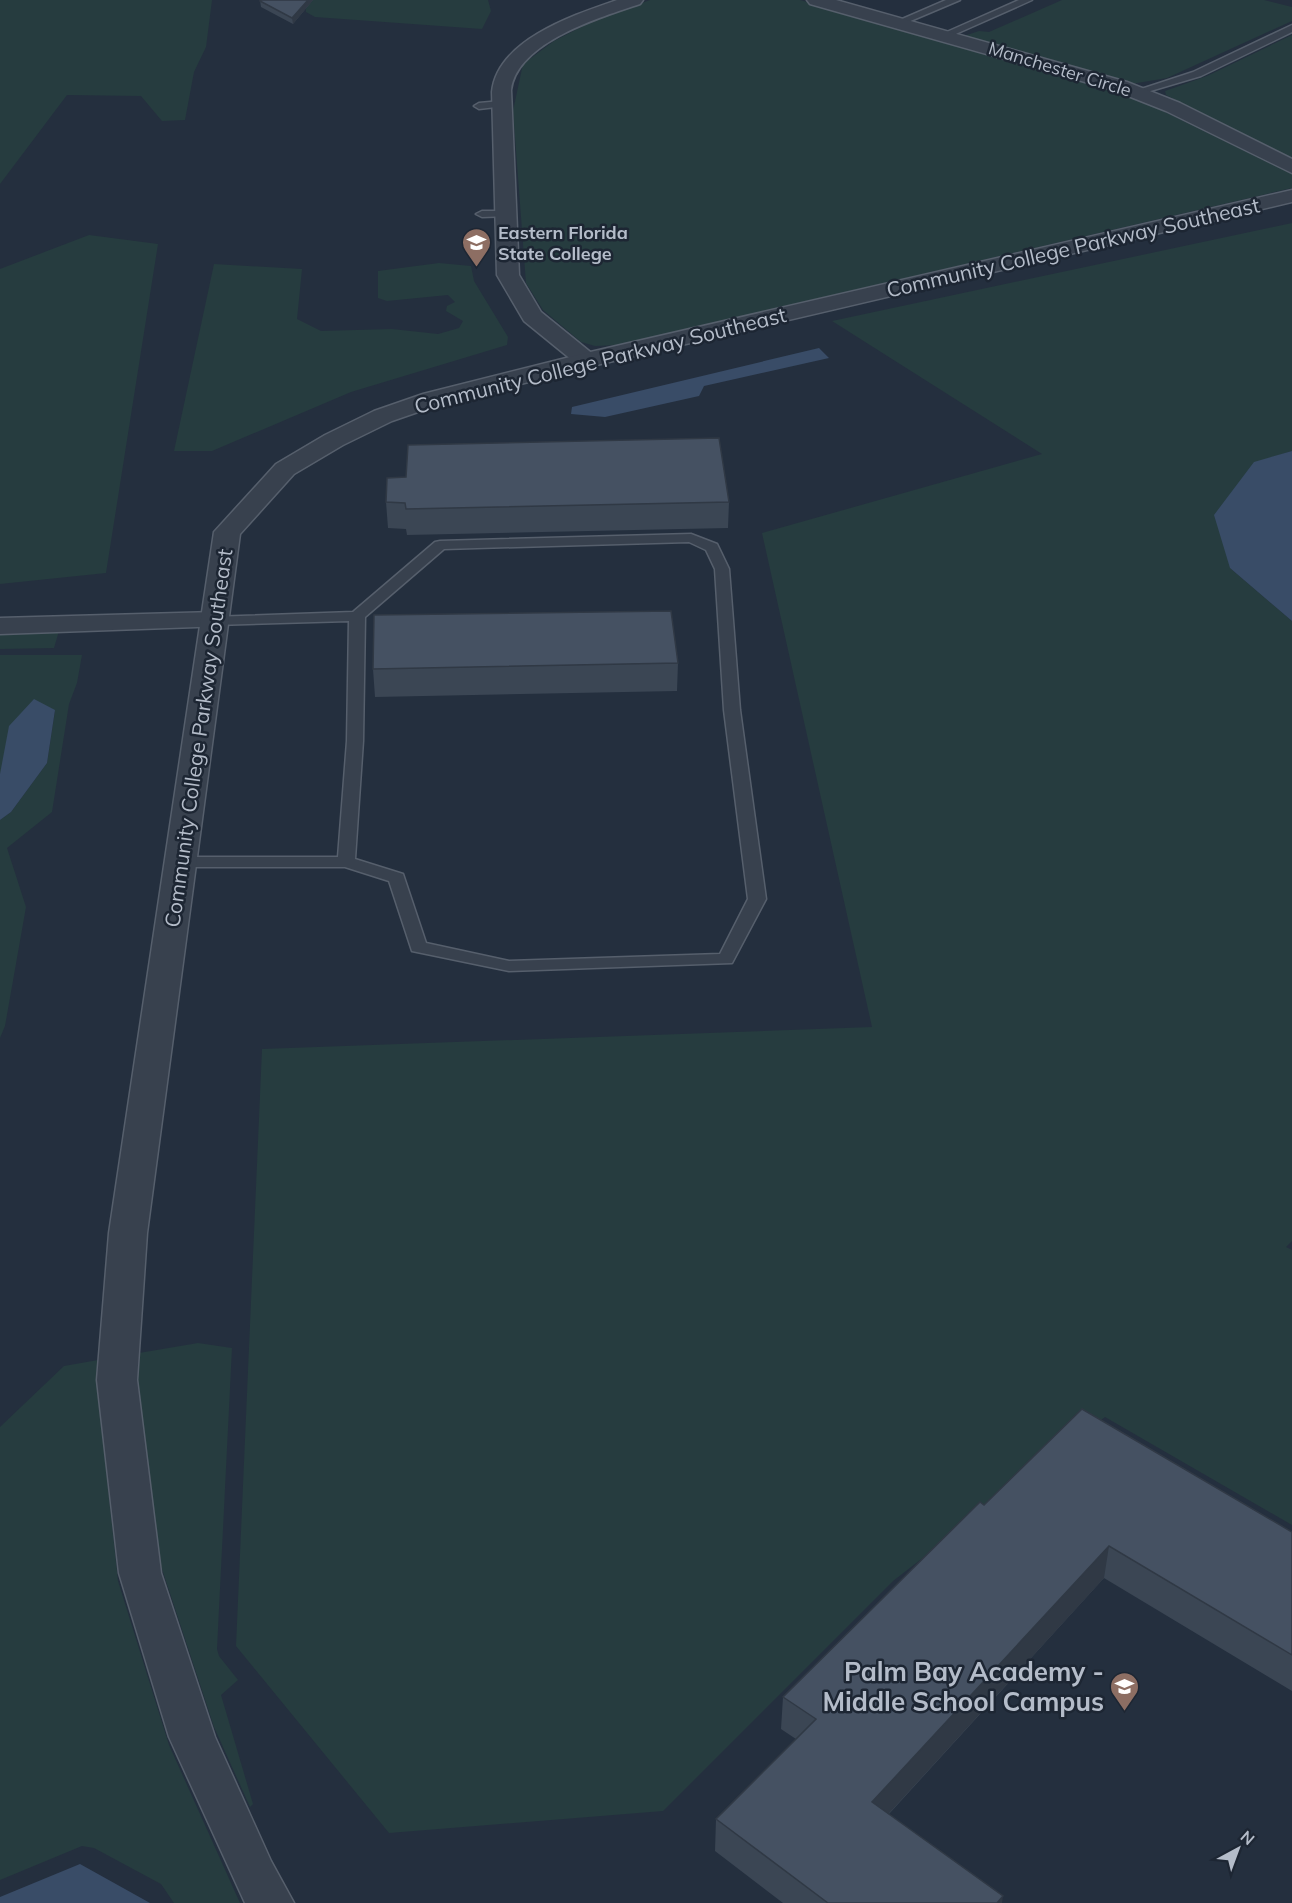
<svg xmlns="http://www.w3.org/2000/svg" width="1292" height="1903" font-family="Mulish,sans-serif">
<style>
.green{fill:#263c3f}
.water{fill:#394c67}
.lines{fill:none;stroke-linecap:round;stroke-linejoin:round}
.service-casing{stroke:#565f6c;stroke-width:3}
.minor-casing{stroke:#565f6c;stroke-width:3}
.tertiary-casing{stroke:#565f6c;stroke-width:3}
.service{fill:#38414e;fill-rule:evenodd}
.minor{fill:#38414e;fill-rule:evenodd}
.tertiary{fill:#38414e;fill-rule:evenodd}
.wall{fill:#3b4654}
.shaded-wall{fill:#303945}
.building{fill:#455162;stroke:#303945;stroke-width:1.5}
.labels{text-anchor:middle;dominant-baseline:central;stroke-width:5;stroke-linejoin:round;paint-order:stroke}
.far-street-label{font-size:18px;fill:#b4bcc9;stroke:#1d2633}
.far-poi-label{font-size:18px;font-weight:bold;fill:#b4bcc9;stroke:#1d2633;text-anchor:start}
.street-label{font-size:21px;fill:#b4bcc9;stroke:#1d2633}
.near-poi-label{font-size:26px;font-weight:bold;fill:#b4bcc9;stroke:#1d2633;text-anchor:end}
</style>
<rect width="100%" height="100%" fill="#242f3e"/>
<path class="green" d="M 0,0 L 212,0 L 206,47 L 194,72 L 185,120 L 162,121 L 141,96 L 67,95 L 0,184 Z
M 313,0 L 488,0 L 491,11 L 482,29 L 315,17 L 306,12 L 306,7 Z
M 650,0 L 800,0 L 1080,78 L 1128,94 L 1292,174 L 1292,188 L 618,345 L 595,346 L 581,342 L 543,310 L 526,283 L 513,111 L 523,64 L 554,41 L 591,22 Z
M 1062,0 L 1264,0 L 1292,7 L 1292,21 L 1167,78 L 1131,84 L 964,36 L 979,31 L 989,32 Z
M 1292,35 L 1292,158 L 1166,95 L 1165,91 L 1207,76 Z
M 1292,223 L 1292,451 L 1254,463 L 1230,568 L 1292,621 L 1292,1241 L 1286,1247 L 1292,1250 L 1292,1525 L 1105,1417 L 893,1581 L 663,1811 L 389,1833 L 236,1646 L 262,1049 L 872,1027 L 762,533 L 1042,454 L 832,321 Z
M 89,235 L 158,244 L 106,573 L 0,584 L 0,269 Z
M 439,263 L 471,266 L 474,281 L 508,337 L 507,345 L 351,392 L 212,451 L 174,451 L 214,264 L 302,269 L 297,319 L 321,331 L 392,329 L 438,334 L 459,328 L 463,321 L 446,311 L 447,306 L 455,302 L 448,295 L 387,301 L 378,298 L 378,271 Z
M 59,631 L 54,648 L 0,649 L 0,633 Z
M 0,655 L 82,655 L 77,683 L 69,704 L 52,812 L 7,848 L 26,907 L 5,1026 L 0,1038 L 0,820 L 11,812 L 47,763 L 55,711 L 0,774 Z
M 198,1343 L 232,1348 L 217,1649 L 219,1656 L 238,1680 L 221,1695 L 253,1804 L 250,1807 L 214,1727 L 161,1566 L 137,1376 L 139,1353 Z
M 98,1360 L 97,1385 L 118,1581 L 169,1745 L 240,1903 L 174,1903 L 161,1884 L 94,1848 L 82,1846 L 0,1880 L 0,1427 L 64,1366 Z"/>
<path class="water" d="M 819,348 L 829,358 L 704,386 L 699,396 L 605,417 L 571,414 L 572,407 Z
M 1292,451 L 1292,621 L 1230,568 L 1214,515 L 1254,462 Z
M 34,699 L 55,710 L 47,763 L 11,812 L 0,820 L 0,774 L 9,726 Z
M 80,1864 L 150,1903 L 0,1903 L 0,1897 Z"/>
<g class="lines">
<defs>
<path id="service" d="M 946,0 L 960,0 L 901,25 L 893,23 Z
M 1019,0 L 1032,0 L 949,37 L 940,35 Z
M 1292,25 L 1292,32 L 1201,76 L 1137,95 L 1132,92 L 1193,72 Z
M 501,101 L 506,104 L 505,106 L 479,109 L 474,106 L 479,103 Z
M 506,211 L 512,214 L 510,216 L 482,217 L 476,214 L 482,211 Z
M 691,534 L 717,544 L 729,569 L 740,710 L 766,899 L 732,963 L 509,971 L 412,951 L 389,881 L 345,867 L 180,867 L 171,862 L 180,857 L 338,857 L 347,741 L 349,621 L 215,625 L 207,620 L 210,617 L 353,612 L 435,542 L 440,541 ZM 689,542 L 706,550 L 715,569 L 724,710 L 748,899 L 720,954 L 509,961 L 426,943 L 403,874 L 355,859 L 363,741 L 365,617 L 444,549 Z"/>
<path id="minor" d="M 617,0 L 643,0 L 640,4 C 601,17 517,42 511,90 L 519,275 L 541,312 L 594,355 L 598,360 L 594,365 L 578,365 L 524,321 L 497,275 L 492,92 C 497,40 574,15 617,0 Z
M 807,0 L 836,0 L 1127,82 L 1180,103 L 1292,159 L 1292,173 L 1166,111 L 1113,90 L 810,4 Z
M 215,612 L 225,614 L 229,620 L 225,626 L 0,634 L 0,618 Z"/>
<path id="tertiary" d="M 1292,190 L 1292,202 L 588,367 L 441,404 L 392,421 L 343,445 L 294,474 L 240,534 L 147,1233 L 137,1380 L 161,1573 L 215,1737 L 271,1861 L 294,1903 L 245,1903 L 169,1737 L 119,1573 L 97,1380 L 109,1233 L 214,532 L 276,464 L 325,435 L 374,411 L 423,394 L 586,353 Z"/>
</defs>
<use href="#service" class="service-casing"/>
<use href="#minor" class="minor-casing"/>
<use href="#tertiary" class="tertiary-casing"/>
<use href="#service" class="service"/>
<use href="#minor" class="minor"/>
<use href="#tertiary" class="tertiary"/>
</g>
<path class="wall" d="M 260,0 L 313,0 L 293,24 L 261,7 Z
M 386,502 L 729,502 L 728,528 L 407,535 L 406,529 L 388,528 Z
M 678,663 L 677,691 L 375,697 L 373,669 Z
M 984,1505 L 1292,1532 L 1292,1691 L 1104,1578 L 889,1814 L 1002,1903 L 783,1903 L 715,1851 L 716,1819 L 796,1739 L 781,1729 L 783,1697 Z"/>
<path class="shaded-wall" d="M 308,0 L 313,0 L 293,24 L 292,18 Z
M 1109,1546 L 1104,1578 L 870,1834 L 872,1802 Z
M 1003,1896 L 1002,1903 L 997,1903 Z"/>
<path class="building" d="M 260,0 L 308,0 L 292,18 L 260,1 Z
M 719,438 L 729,502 L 406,509 L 405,503 L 386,502 L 387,478 L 406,477 L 408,445 Z
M 671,611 L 678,663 L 373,669 L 374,615 Z
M 1082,1409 L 1292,1532 L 1292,1655 L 1109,1546 L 872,1802 L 1003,1896 L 997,1903 L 828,1903 L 716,1819 L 816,1719 L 783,1697 L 980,1502 L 984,1505 Z"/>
<defs>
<symbol id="university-pin" viewBox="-11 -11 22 30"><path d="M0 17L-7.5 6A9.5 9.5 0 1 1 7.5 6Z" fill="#8d6e63" stroke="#1d2633"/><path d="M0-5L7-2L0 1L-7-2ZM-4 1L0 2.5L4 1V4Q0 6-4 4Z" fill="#fff"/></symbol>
<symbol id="school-pin" viewBox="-11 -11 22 30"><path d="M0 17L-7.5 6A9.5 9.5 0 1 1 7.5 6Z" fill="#8d6e63" stroke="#1d2633"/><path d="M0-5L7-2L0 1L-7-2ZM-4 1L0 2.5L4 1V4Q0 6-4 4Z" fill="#fff"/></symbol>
</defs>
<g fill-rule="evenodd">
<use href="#university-pin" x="460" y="226" width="33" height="45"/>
<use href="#school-pin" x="1108" y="1670" width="33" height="45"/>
</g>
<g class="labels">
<g class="far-street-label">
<text transform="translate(1060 69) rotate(17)">Manchester Circle</text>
</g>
<g class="far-poi-label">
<text x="498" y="232">Eastern Florida<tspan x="498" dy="21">State College</tspan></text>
</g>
<g class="street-label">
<text transform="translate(1073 247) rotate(-13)">Community College Parkway Southeast</text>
<text transform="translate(600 360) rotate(-14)">Community College Parkway Southeast</text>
<text transform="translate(198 738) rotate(-82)">Community College Parkway Southeast</text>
</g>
<g class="near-poi-label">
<text x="1104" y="1671">Palm Bay Academy -<tspan x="1104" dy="30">Middle School Campus</tspan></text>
</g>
</g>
<g transform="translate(1238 1849) rotate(41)" stroke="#1d2633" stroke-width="4.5" paint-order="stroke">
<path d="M0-4.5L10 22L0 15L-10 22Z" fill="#b4bcc9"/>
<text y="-9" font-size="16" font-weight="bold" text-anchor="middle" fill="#b4bcc9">N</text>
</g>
</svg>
